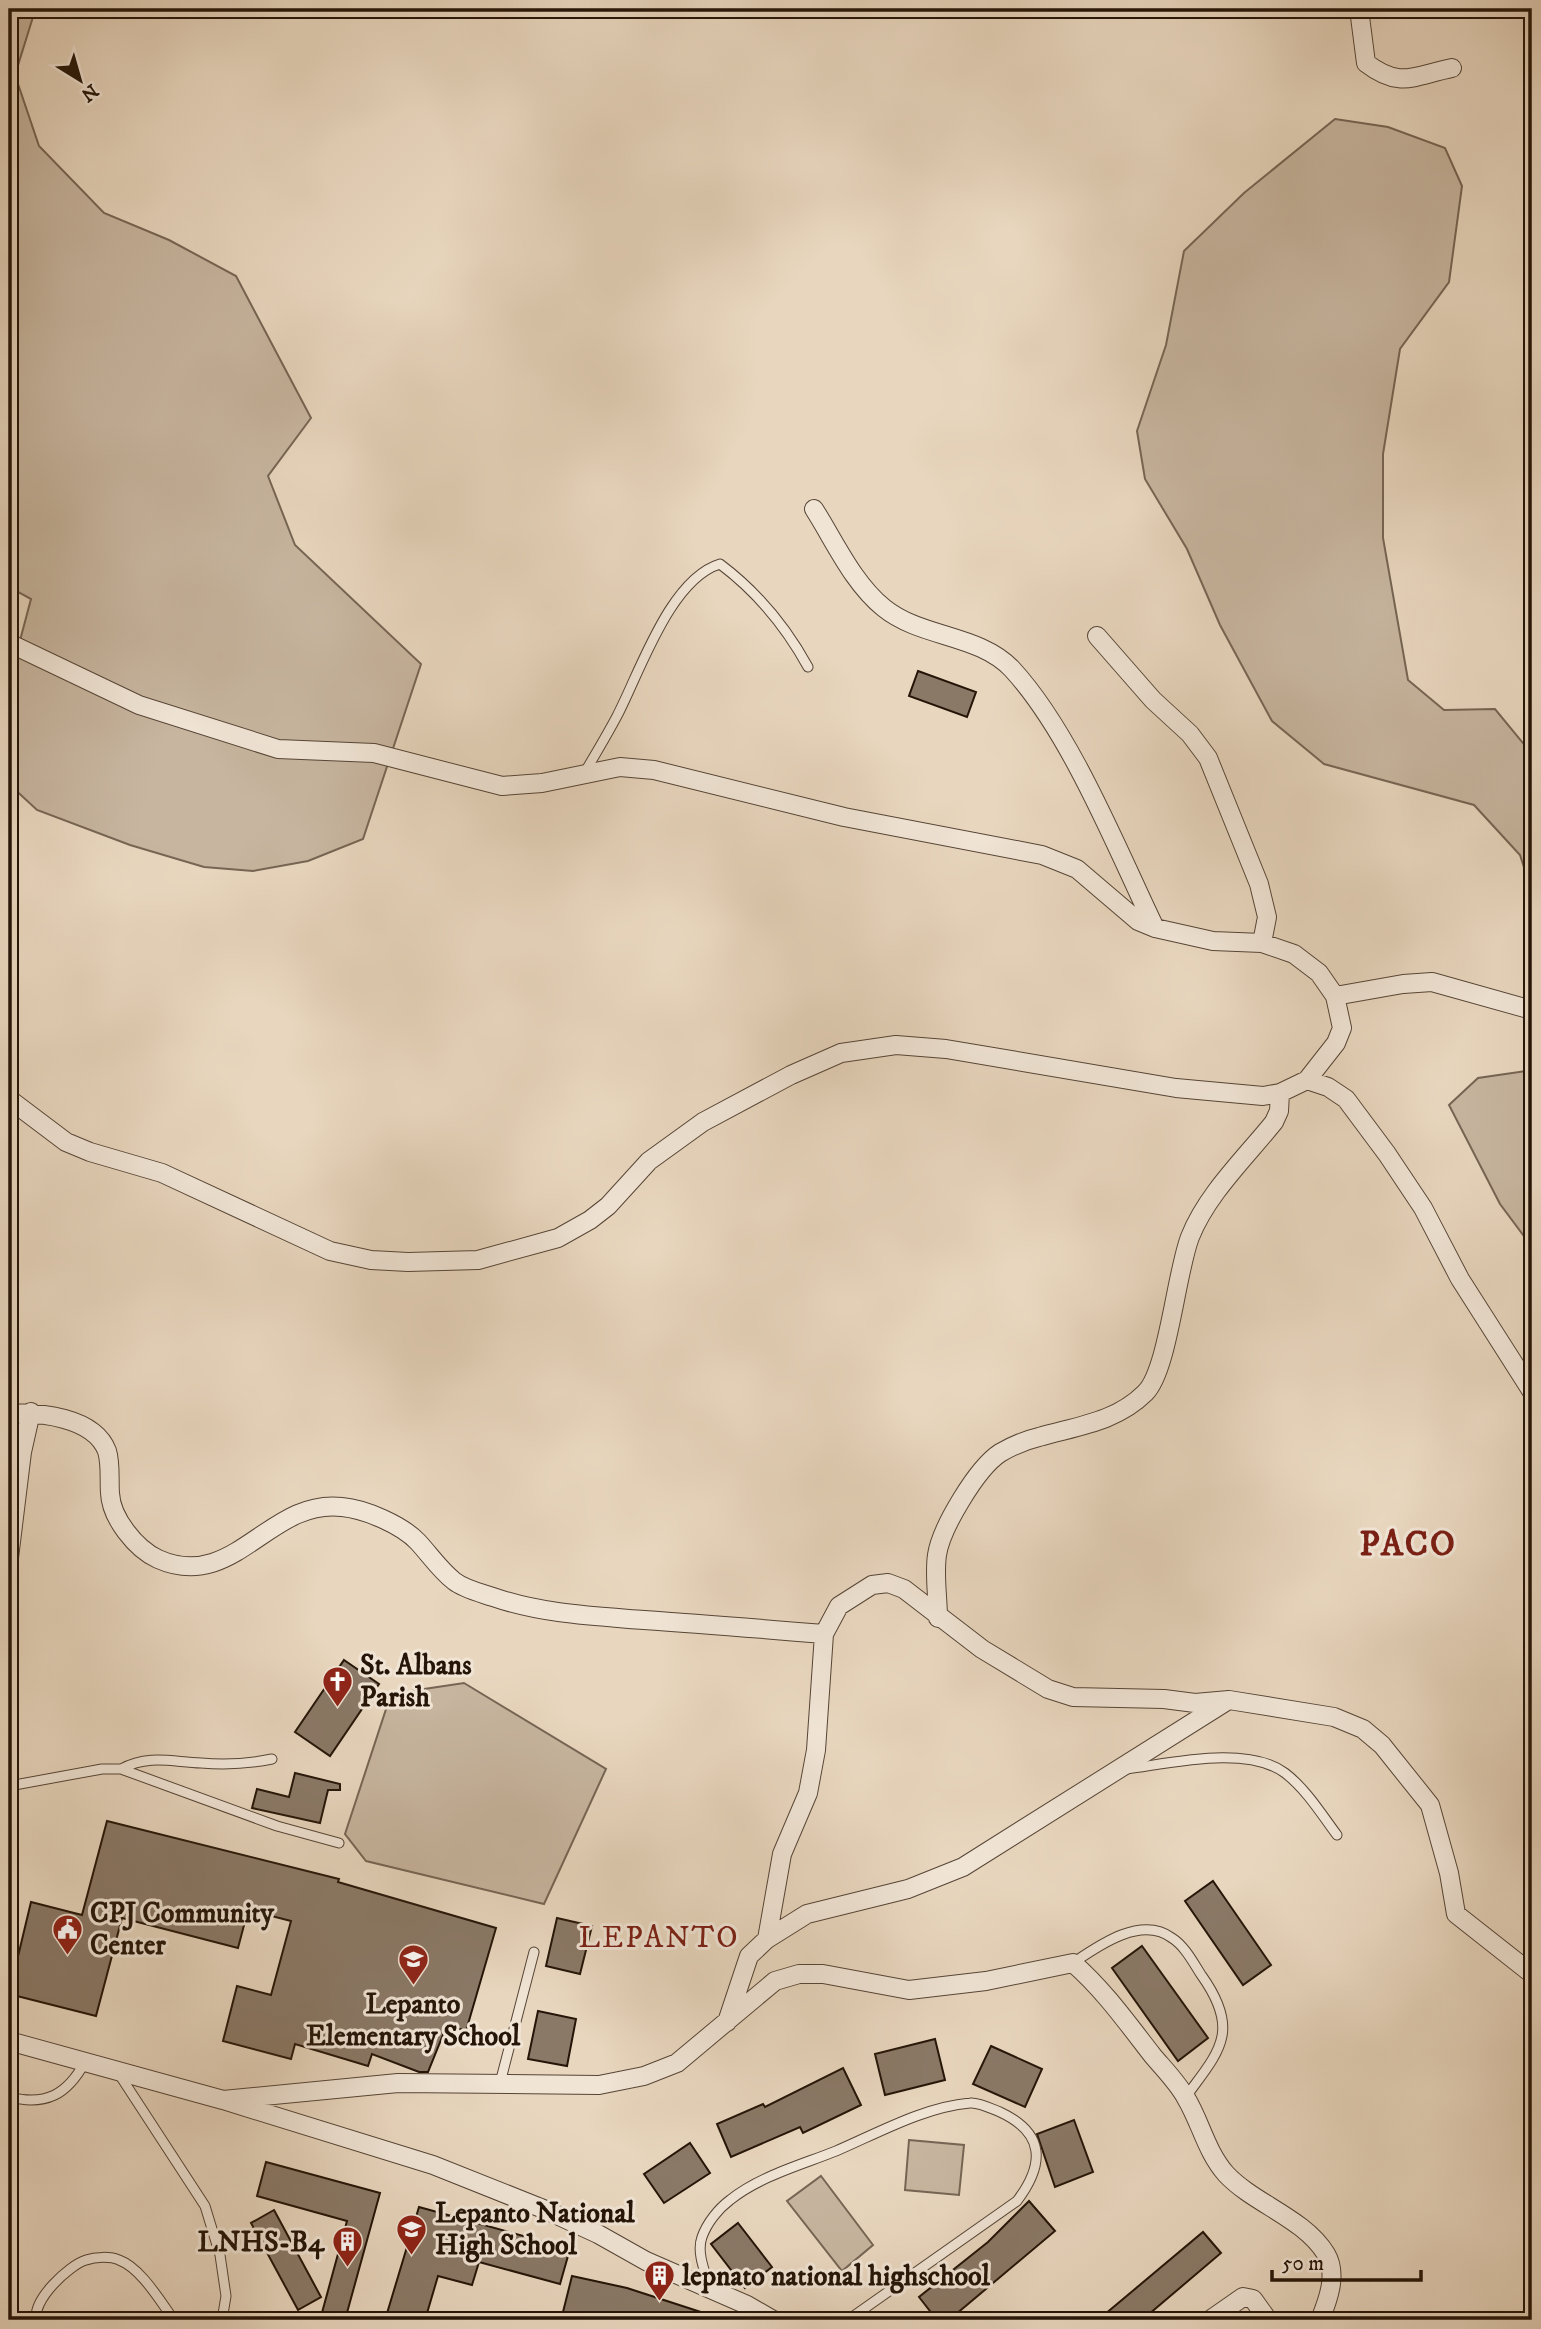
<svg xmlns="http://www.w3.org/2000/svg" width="1541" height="2329" font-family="'IM FELL DW Pica',serif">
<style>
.green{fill:#c7b59f;stroke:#766554;stroke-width:2}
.building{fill:#8a7967;stroke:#251508;stroke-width:2}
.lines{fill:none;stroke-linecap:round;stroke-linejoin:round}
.service-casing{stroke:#564536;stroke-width:11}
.minor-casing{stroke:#564536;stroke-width:20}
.service{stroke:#f0e4d5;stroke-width:9}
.minor{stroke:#f0e4d5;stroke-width:18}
.labels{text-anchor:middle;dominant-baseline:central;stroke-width:6;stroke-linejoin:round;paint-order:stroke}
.poi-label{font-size:28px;font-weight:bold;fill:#251508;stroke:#f0e4d5;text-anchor:start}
.neighbourhood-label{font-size:30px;letter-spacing:2px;fill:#7a1f14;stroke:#f0e4d5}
.district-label{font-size:35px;font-weight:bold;letter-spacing:2px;fill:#7a1f14;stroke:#f0e4d5}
</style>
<rect width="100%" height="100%" fill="#e8d6be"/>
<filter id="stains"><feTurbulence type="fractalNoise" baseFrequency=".00286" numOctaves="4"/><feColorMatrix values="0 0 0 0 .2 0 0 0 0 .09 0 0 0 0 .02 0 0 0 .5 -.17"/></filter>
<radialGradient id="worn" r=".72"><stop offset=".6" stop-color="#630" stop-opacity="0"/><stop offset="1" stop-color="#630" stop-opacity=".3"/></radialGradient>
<path class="green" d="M 9,9 L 28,9 L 33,17 L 15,75 L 39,146 L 104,213 L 169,240 L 236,276 L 311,418 L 268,476 L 295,545 L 421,664 L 363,839 L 308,861 L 253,871 L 204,867 L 130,845 L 37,810 L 9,784 L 9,682 L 31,599 L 9,587 Z
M 1335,119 L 1388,127 L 1445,148 L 1462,186 L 1449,282 L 1400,349 L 1383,454 L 1383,538 L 1408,680 L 1444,710 L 1495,709 L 1532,754 L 1532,892 L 1520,855 L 1474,805 L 1324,764 L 1272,721 L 1220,625 L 1187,549 L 1145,479 L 1137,431 L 1166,345 L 1184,251 L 1244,193 Z
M 1532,1070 L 1532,1247 L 1500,1204 L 1449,1105 L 1478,1078 Z
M 464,1683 L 606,1769 L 544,1904 L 366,1861 L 345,1834 L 391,1694 Z
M 909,2140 L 964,2145 L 959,2195 L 905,2190 Z
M 821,2176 L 873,2245 L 842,2271 L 787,2201 Z"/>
<path class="building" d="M 918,671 L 976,692 L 967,717 L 909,696 Z
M 344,1660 L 379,1684 L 330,1756 L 295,1732 Z
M 295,1773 L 340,1784 L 340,1790 L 328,1790 L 320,1823 L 252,1808 L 257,1789 L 289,1797 Z
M 107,1821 L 339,1879 L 338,1882 L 496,1928 L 466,2031 L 447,2025 L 428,2072 L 419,2072 L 372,2054 L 368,2066 L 295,2044 L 291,2059 L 223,2041 L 237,1986 L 271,1995 L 291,1921 L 248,1910 L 238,1948 L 122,1918 L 96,2016 L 9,1994 L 31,1902 L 82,1915 Z
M 1213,1881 L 1271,1965 L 1243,1985 L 1185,1901 Z
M 557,1918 L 592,1926 L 580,1974 L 546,1966 Z
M 1142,1946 L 1208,2038 L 1178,2061 L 1112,1968 Z
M 538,2011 L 576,2019 L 567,2066 L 528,2059 Z
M 935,2039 L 945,2080 L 885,2095 L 875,2054 Z
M 991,2046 L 1042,2069 L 1025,2107 L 973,2084 Z
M 843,2068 L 861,2105 L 803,2133 L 800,2127 L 731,2157 L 717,2124 L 763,2104 L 765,2107 Z
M 1074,2120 L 1093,2172 L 1055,2187 L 1037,2134 Z
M 690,2143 L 710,2173 L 664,2203 L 644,2174 Z
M 266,2162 L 380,2193 L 345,2320 L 320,2320 L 347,2221 L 257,2196 Z
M 1029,2201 L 1055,2231 L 949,2320 L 937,2320 L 919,2297 L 988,2242 Z
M 419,2207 L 570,2249 L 560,2284 L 479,2262 L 472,2285 L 438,2276 L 425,2320 L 385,2320 Z
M 274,2210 L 321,2297 L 298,2310 L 251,2223 Z
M 738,2223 L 772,2267 L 745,2288 L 711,2244 Z
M 1203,2232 L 1221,2253 L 1142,2320 L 1098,2320 Z
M 572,2276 L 627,2288 L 716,2317 L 715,2320 L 561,2320 Z"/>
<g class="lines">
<defs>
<path id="service" d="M 585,772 C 596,753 607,735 617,716 C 640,672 670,579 720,564 C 756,591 786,627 808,667
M 121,1769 C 149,1754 172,1762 201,1763 C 225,1765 248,1764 272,1759
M 1127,1769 C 1172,1763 1247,1745 1285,1773 C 1306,1789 1322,1815 1337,1835
M 9,1786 L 102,1769 L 121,1769 L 277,1826 L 339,1843
M 1073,1963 C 1098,1946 1141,1915 1172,1938 C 1185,1946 1194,1964 1202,1976 C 1214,1993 1226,2015 1222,2036 C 1218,2058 1198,2079 1186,2097
M 119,2074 L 205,2206 L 220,2255 L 226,2296 L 222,2320
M 500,2083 L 534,1952
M 9,2097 C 46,2106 67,2095 85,2062
M 710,2289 C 706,2274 696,2253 702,2237 C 707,2223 718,2209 730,2200 C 760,2176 801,2165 836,2151 C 878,2133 924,2107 970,2103 C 979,2102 992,2109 1000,2112 C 1045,2133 1045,2164 1017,2201 L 848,2320
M 37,2320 C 31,2301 69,2265 86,2260 C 95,2257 110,2256 119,2260 C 141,2268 160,2301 174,2320"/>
<path id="minor" d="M 1359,9 L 1366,63 C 1400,89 1413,76 1452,68
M 814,509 C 835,542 853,583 884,608 C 921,638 979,634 1012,669 C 1071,733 1117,849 1155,928
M 1097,636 L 1153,700 L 1190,734 L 1208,758 L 1259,884 L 1267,917 L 1262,943
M 9,643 L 139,705 L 278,749 L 374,753 L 502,786 L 542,783 L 620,767 L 654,770 L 844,817 L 1042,855 L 1077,869 L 1138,921 L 1155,928 L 1213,941 L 1262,943 L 1294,954 L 1319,973 L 1335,996 L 1342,1028 L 1336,1043 L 1307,1080 L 1280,1093 L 1263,1096 L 1176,1088 L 946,1049 L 896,1045 L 841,1053 L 791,1075 L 703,1122 L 649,1161 L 608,1206 L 590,1220 L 558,1238 L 478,1260 L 408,1262 L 371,1260 L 330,1251 L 162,1173 L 90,1152 L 66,1142 L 9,1099
M 1335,996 L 1403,984 L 1432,982 L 1532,1010
M 1307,1080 L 1328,1087 L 1346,1099 L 1387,1154 L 1423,1208 L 1460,1279 L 1532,1392
M 9,1414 C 39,1412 94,1417 107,1451 C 111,1464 109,1480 110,1493 C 111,1518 136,1549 158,1559 C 234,1593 269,1498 342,1507 C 365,1509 402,1525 418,1542 C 430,1555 440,1570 454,1581 C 464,1589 481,1593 493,1597 C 542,1614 593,1616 644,1620 C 704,1624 764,1629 824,1634
M 9,1558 L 22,1452 L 31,1412
M 938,1618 C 938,1598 934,1575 937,1555 C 941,1528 977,1468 1000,1453 C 1012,1446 1026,1440 1039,1437 C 1077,1426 1116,1422 1145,1393 C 1168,1371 1176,1273 1190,1237 C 1207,1194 1246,1157 1274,1122 L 1279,1111 L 1280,1093
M 767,1939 L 782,1854 L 808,1793 L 816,1750 L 824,1634 L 839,1606 L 872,1585 L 888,1583 L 904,1589 L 982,1649 L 1048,1689 L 1073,1697 L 1164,1699 L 1195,1703 L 1229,1700 L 1334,1717 L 1363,1729 L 1382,1745 L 1430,1805 L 1449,1873 L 1456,1914 L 1532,1974
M 727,2022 L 749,1956 L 767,1939 L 807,1914 L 908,1889 L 963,1867 L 1227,1701
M 9,2041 L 223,2100 L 433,2165 L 546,2210 L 598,2234 L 646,2261 L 747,2305 L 773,2320
M 223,2100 L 398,2083 L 599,2085 L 644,2076 L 677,2063 L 775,1981 L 799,1974 L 823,1974 L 909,1990 L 986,1981 L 1073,1963 C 1104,1990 1128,2024 1153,2056 C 1164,2069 1178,2083 1186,2098 C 1201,2123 1206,2151 1226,2174 C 1254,2204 1304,2218 1326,2254 C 1338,2274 1328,2300 1320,2320
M 1210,2320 L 1243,2297 L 1253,2299 L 1268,2320"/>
</defs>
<use href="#service" class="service-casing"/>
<use href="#minor" class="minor-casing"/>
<use href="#service" class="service"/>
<use href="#minor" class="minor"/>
</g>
<defs>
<symbol id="church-pin" viewBox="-11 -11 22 30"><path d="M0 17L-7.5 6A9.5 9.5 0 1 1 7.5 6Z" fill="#8f2418" stroke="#f0e4d5"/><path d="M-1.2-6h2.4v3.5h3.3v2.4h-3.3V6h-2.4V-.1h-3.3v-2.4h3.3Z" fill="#fff"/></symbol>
<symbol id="civic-pin" viewBox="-11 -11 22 30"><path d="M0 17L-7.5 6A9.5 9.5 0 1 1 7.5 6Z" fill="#8f2418" stroke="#f0e4d5"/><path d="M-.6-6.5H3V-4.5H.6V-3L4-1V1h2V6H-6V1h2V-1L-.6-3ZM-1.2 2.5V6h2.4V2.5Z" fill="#fff"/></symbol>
<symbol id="school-pin" viewBox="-11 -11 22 30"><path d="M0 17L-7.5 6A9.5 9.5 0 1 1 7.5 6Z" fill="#8f2418" stroke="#f0e4d5"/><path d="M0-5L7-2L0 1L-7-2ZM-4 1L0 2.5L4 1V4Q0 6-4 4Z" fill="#fff"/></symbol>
<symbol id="building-pin" viewBox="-11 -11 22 30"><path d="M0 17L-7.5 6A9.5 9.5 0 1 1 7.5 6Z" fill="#8f2418" stroke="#f0e4d5"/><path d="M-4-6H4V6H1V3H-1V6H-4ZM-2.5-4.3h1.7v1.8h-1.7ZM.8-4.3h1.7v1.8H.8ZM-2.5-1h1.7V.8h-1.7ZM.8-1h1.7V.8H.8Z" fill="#fff"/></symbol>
</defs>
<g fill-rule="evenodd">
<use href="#church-pin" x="320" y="1664" width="35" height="47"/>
<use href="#civic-pin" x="50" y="1912" width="35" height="47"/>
<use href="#school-pin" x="396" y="1942" width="35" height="47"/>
<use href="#school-pin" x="394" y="2212" width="35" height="47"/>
<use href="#building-pin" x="330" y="2224" width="35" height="47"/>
<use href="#building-pin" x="642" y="2258" width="35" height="47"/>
</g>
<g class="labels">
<g class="poi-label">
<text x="360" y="1665">St. Albans<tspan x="360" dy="32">Parish</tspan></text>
<text x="90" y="1913">CPJ Community<tspan x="90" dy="32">Center</tspan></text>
<text x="413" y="2004" text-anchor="middle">Lepanto<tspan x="413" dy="32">Elementary School</tspan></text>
<text x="435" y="2213">Lepanto National<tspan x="435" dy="32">High School</tspan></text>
<text x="324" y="2242" text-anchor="end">LNHS-B4</text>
<text x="682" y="2276">lepnato national highschool</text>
</g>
<g class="neighbourhood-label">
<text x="659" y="1938">LEPANTO</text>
</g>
<g class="district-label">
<text x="1408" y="1545">PACO</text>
</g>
</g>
<rect width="1541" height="2329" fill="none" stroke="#e8d6be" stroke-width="35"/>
<rect x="10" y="10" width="1520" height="2308" fill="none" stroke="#251508" stroke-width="3.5"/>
<rect x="18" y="18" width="1506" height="2294" fill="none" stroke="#251508" stroke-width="2"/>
<g transform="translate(80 80) rotate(143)" stroke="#f0e4d5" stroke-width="5" paint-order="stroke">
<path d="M0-5L12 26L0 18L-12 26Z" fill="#251508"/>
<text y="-10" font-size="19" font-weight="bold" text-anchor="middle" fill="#251508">N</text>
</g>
<path d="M1272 2270v10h149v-10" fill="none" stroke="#251508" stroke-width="3.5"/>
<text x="1282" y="2270" font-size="21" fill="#251508" stroke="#f0e4d5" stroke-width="5" paint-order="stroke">50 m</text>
<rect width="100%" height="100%" filter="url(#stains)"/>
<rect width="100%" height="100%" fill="url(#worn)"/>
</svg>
